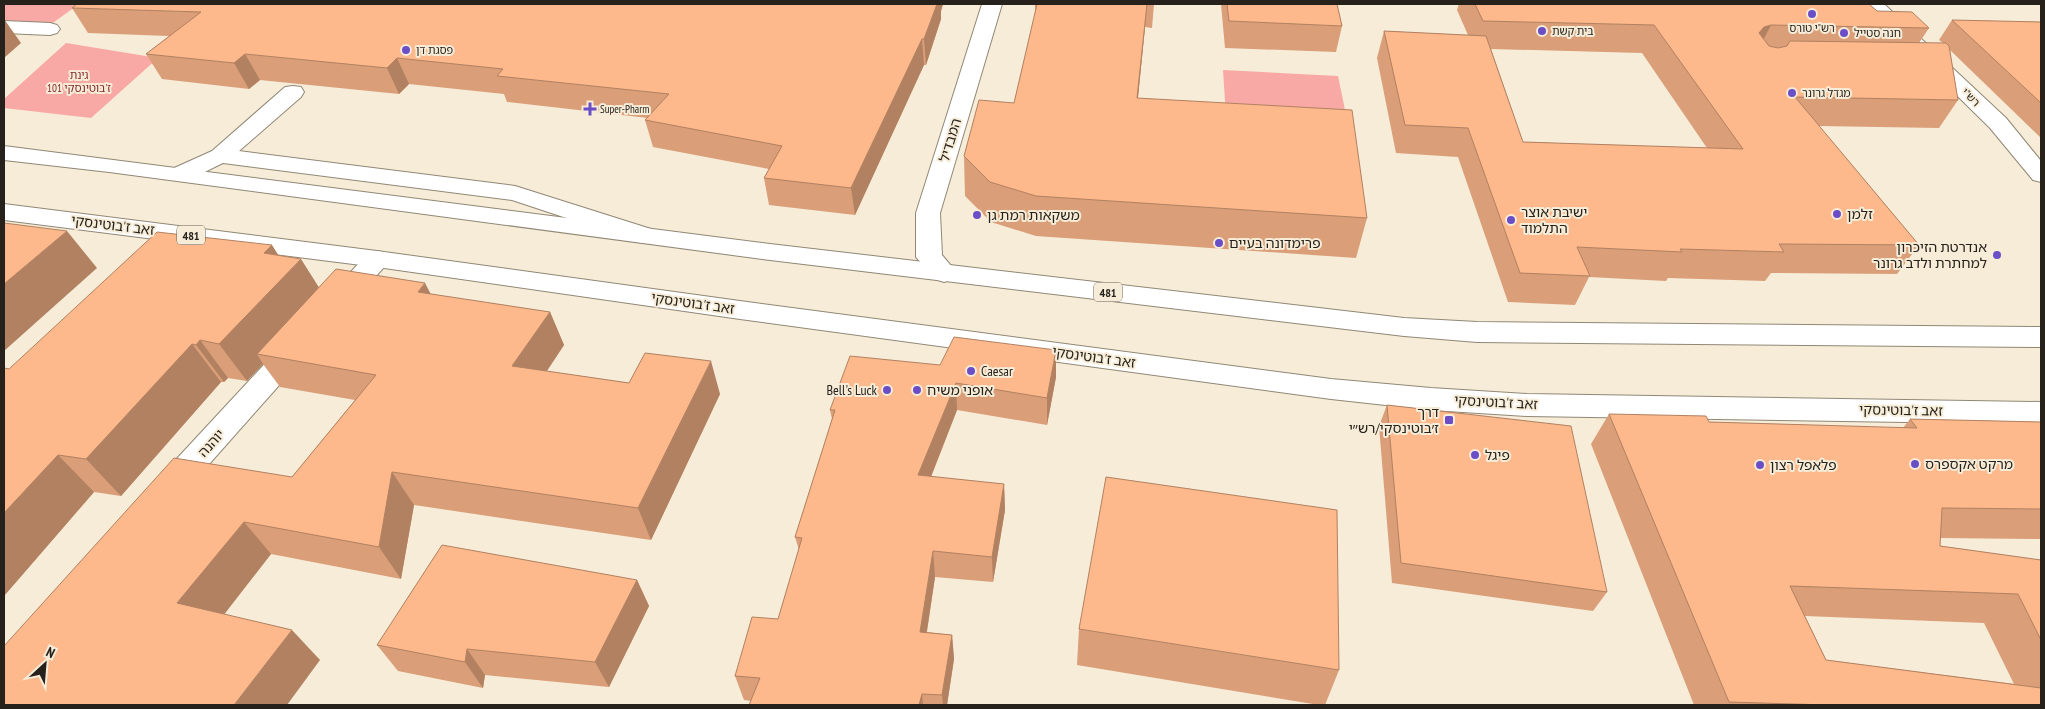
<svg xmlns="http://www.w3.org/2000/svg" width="2045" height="709" font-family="'PT Sans Narrow','Noto Sans Hebrew',sans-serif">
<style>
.green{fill:#f9a9a5}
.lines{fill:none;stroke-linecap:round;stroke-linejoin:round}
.minor-casing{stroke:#908775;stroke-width:2}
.major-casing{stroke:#908775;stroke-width:2}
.minor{fill:#fff;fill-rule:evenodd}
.major{fill:#fff;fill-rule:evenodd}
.wall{fill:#da9e78;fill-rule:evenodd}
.shaded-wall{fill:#b18161}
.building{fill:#fdb88b;stroke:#b18161}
.poi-dot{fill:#6a4ec7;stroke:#f6ecd8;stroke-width:2}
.labels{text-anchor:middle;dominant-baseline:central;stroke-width:4;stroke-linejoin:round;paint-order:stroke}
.far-poi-label{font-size:11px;fill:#26221b;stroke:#f6ecd8;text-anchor:start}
.far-park-label{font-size:11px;fill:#86262a;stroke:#f6ecd8}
.far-street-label{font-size:11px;fill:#26221b;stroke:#f6ecd8}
.shield{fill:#f6ecd8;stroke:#645f54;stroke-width:1}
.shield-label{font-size:12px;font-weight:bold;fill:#26221b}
.street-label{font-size:14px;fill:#26221b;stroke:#f6ecd8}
.poi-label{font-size:14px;fill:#26221b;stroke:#f6ecd8;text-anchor:start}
</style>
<rect width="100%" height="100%" fill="#f6ecd8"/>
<path class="green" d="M 4,4 L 79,4 L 50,25 L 4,21 Z
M 66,43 L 158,58 L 91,118 L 4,108 L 4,99 Z
M 1223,70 L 1338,76 L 1351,139 L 1227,132 Z"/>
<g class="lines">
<defs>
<path id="minor" d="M 982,4 L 1002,4 L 940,213 L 942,255 L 957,273 L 953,279 L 944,282 L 935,279 L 916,257 L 916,213 Z
M 1864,4 L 1884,4 L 2006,118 L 2041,161 L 2041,182 L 2033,180 L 1990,128 Z
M 4,21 L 50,23 L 57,25 L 60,29 L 57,33 L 50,35 L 4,33 Z
M 293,86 L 301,87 L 304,92 L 301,97 L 239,151 L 515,186 L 651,229 L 654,235 L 651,241 L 642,243 L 512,200 L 223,163 C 207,170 189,183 172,179 L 168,174 L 172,169 L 212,151 L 285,87 Z
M 377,251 L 386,253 L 390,259 L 386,265 L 348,307 L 339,310 L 330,307 L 326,301 L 330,295 L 368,253 Z
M 296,338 L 306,341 L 310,348 L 306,355 L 180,497 L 169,500 L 158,497 L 154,488 L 158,479 L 286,341 Z"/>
<path id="major" d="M 4,146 L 770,244 L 1404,318 L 1477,322 L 2041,327 L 2041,347 L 1477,342 L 1404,336 L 770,260 L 109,172 L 4,160 Z
M 4,204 L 377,251 L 740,301 L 1331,379 L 1431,388 L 1527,394 L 2041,402 L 2041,424 L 1527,416 L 1431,410 L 1331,399 L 740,319 L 377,267 L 4,220 Z"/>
</defs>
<use href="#minor" class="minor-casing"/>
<use href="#major" class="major-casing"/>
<use href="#minor" class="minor"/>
<use href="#major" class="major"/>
</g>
<path class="wall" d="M 77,4 L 943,4 L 941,11 L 941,19 L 926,65 L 924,65 L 855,215 L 769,205 L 764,178 L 769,169 L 653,147 L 645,120 L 648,118 L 507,102 L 504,94 L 409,84 L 399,94 L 260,80 L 249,89 L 162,79 L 146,54 L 169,36 L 88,33 L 72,8 Z
M 1035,4 L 1154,4 L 1152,28 L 1145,27 L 1138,98 L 1367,218 L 1356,258 L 1036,236 L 991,222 L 965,196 L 964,156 L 1014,103 L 1035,16 Z
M 1221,4 L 1337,4 L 1342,26 L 1336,52 L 1225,48 Z
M 1459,4 L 1869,4 L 1877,11 L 1929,28 L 1919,43 L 1943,43 L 1939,40 L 1952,20 L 2041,22 L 2041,137 L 2040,137 L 1950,50 L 1958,100 L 1939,128 L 1819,126 L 1919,245 L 1897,274 L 1771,273 L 1765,281 L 1668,278 L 1666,281 L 1589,277 L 1575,305 L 1508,302 L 1458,157 L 1396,153 L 1377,58 L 1384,31 L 1468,35 L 1457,10 ZM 1491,49 L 1642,53 L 1707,148 L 1523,142 Z
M 278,256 L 319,288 L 430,294 L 550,312 L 564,345 L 547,371 L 629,383 L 720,394 L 651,540 L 414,505 L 401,579 L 271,554 L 224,614 L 320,660 L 4,705 L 292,477 L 355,400 L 280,387 L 263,364 L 247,381 L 228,378 L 224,382 L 221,382 L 121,496 L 94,492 L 4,596 L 9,369 Z
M 940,365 L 1056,377 L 1047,425 L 957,410 L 931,477 L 1004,484 L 1005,510 L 993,582 L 935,577 L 927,632 L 952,635 L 954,659 L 947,705 L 749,705 L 751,701 L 744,700 L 735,676 L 778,619 L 799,550 L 795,537 L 832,419 L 830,410 Z
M 1387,405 L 1607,592 L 1593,611 L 1392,583 L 1379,426 Z
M 1609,414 L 1709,422 L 1903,428 L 1910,419 L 2041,422 L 2041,539 L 1940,538 L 1940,546 L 2041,560 L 2041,705 L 1694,705 L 1591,444 ZM 1805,616 L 1984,623 L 2014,684 L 1826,660 Z
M 637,580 L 649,606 L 609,687 L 485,675 L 483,688 L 398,671 L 377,645 Z
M 1079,629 L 1339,670 L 1325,705 L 1319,705 L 1077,665 Z"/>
<path class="shaded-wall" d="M 937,4 L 943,4 L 941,11 L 941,19 L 926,65 L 924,39 Z
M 1147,4 L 1145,27 L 1134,137 L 1137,98 Z
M 4,19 L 21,43 L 4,58 Z
M 1771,25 L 1757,52 L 1759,33 L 1764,27 Z
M 922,39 L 924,65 L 855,215 L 851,188 Z
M 245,54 L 260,80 L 249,89 L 234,63 Z
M 397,58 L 409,84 L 399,94 L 387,68 Z
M 67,231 L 97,268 L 4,351 L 4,284 Z
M 272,245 L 289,272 L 301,259 L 325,297 L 257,354 L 263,364 L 247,381 L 219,344 L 264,253 Z
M 425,283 L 442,316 L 418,292 Z
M 550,312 L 564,345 L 528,399 L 512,366 Z
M 200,340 L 228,378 L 224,382 L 196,345 Z
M 192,344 L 221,382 L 121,496 L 86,459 Z
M 1056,350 L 1056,377 L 1047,425 L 1047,398 Z
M 711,361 L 720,394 L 651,540 L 638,508 Z
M 956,383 L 957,410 L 921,502 L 918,475 Z
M 58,455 L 94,492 L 4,596 L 4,513 Z
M 392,472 L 414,505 L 401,579 L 379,547 Z
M 1004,484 L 1005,510 L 993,582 L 992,557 Z
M 244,522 L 271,554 L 209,634 L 177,603 Z
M 933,551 L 935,577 L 923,656 L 920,632 Z
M 637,580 L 649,606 L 609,687 L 595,662 Z
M 292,630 L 320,660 L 287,705 L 234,705 Z
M 952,635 L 954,659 L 947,705 L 943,705 L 942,695 Z
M 467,649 L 485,675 L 483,688 L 465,662 Z
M 922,694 L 923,705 L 919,705 Z"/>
<path class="building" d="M 77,4 L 937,4 L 924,39 L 922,39 L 851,188 L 764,178 L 782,146 L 645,120 L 669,94 L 497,76 L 503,69 L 397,58 L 387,68 L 245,54 L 234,63 L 146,54 L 201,12 L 72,8 Z
M 1037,4 L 1147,4 L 1137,98 L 1352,110 L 1367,218 L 1036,196 L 990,182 L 964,156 L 979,100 L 1014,103 Z
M 1227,4 L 1337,4 L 1342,26 L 1229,21 Z
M 1475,4 L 1869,4 L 1877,11 L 1912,12 L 1929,28 L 1771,25 L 1764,27 L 1759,33 L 1769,46 L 1778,48 L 1787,46 L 1790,41 L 1946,43 L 1949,46 L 1958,100 L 1795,97 L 1919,245 L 1779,244 L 1784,252 L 1680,249 L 1682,252 L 1577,247 L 1590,276 L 1520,273 L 1468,128 L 1405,125 L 1384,31 L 1486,36 L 1523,142 L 1743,149 L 1654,25 L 1483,21 Z
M 1952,20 L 2041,22 L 2041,103 Z
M 4,223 L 67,231 L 4,284 Z
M 157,232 L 272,245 L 264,253 L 301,259 L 219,344 L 200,340 L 196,345 L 192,344 L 86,459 L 58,455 L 4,513 L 4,368 L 9,369 Z
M 336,269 L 425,283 L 418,292 L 550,312 L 512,366 L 629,383 L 645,353 L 711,361 L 638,508 L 392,472 L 379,547 L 244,522 L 177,603 L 292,630 L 234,705 L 4,705 L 4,646 L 174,458 L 292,477 L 376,375 L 257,354 Z
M 954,337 L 1056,350 L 1047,398 L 956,383 L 918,475 L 1004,484 L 992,557 L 933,551 L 920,632 L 952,635 L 942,695 L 922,694 L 919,705 L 749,705 L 760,678 L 735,676 L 752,617 L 778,619 L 802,538 L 795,537 L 835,410 L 830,410 L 850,356 L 940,365 Z
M 1387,405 L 1571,426 L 1607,592 L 1401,563 Z
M 1609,414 L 1706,416 L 1709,422 L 1917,428 L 1910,419 L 2041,422 L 2041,509 L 1942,508 L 1940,546 L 2041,560 L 2041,640 L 2018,594 L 1790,586 L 1826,660 L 2041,688 L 2041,705 L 1828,705 L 1729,702 Z
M 1106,477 L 1337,510 L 1339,670 L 1079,629 Z
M 442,545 L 637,580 L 595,662 L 467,649 L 465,662 L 377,645 Z"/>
<g class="poi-dot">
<circle cx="1812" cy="14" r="5"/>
<circle cx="1542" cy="31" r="5"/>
<circle cx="1844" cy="33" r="5"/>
<circle cx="406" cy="50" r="5"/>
<circle cx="1792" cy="93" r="5"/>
<path d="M587.5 101.5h5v5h5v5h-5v5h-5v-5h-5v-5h5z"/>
<circle cx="1837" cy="214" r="5"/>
<circle cx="977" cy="215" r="5"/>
<circle cx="1511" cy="220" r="5"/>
<circle cx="1219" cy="243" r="5"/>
<circle cx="1997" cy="255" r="5"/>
<circle cx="971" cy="371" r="5"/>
<circle cx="887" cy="390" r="5"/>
<circle cx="917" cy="390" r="5"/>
<rect x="1444" y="415" width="10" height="10" rx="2.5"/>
<circle cx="1475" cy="455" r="5"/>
<circle cx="1915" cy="464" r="5"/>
<circle cx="1760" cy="465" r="5"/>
</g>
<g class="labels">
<g class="far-poi-label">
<text x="1812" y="28" text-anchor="middle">רש"י טורס</text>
<text x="1552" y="31">בית קשת</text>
<text x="1854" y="33">חנה סטייל</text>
<text x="416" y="50">פסגת דן</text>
<text x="1802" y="93">מגדל גרונר</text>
<text x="600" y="109">Super-Pharm</text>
</g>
<g class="far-park-label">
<text x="79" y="75">גינת<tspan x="79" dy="13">ז'בוטינסקי 101</tspan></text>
</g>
<g class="far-street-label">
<text transform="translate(1971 97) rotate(44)">רש"י</text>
</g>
<g class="shield">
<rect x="177" y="225.5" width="28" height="19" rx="4"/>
<rect x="1094" y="282.5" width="28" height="19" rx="4"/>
</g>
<g class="shield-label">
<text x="191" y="235">481</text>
<text x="1108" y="292">481</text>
</g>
<g class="street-label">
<text transform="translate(950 140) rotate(-73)">המבדיל</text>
<text transform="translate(113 225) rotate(7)">זאב ז'בוטינסקי</text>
<text transform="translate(693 303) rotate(8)">זאב ז'בוטינסקי</text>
<text transform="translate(1094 357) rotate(8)">זאב ז'בוטינסקי</text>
<text transform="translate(1496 402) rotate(3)">זאב ז'בוטינסקי</text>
<text transform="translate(1901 410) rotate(1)">זאב ז'בוטינסקי</text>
<text transform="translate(211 443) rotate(-48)">יוהנה</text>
</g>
<g class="poi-label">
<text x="1521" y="212">ישיבת אוצר<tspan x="1521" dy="16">התלמוד</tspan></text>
<text x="1847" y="214">זלמן</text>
<text x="987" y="215">משקאות רמת גן</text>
<text x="1229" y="243">פרימדונה בעיים</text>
<text x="1987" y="247" text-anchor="end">אנדרטת הזיכרון<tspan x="1987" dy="16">למחתרת ולדב גרונר</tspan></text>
<text x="981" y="371">Caesar</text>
<text x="877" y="390" text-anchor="end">Bell's Luck</text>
<text x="927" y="390">אופני משיח</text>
<text x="1439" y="412" text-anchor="end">דרך<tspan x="1439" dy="16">ז׳בוטינסקי/רש״י</tspan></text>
<text x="1485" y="455">פיגל</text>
<text x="1925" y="464">מרקט אקספרס</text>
<text x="1770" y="465">פלאפל רצון</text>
</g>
</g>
<rect width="2045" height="709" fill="none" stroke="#26221b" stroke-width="10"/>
<g transform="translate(45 664) rotate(26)" stroke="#f6ecd8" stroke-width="4" paint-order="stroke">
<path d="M0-4L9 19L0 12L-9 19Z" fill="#26221b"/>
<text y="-8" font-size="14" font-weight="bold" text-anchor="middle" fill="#26221b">N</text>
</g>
</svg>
